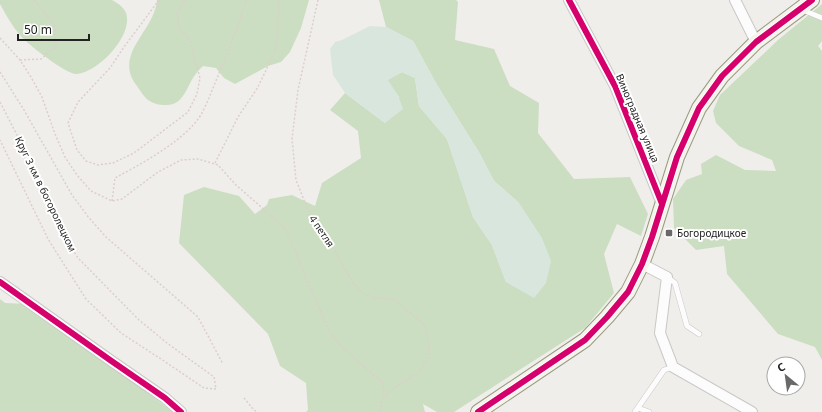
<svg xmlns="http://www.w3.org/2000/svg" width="822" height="412" font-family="'Noto Sans',sans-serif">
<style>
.forest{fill:#cbdec1}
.wetland{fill:#d9e6de}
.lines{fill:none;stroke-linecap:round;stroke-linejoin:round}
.lane-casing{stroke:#c9c8c7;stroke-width:6}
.street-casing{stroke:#c9c8c7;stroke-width:12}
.secondary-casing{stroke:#999a82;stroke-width:16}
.path{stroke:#dccecd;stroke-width:1.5;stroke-dasharray:2 2;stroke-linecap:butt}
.lane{stroke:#fdfcfc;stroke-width:5}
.street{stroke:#fdfcfc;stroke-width:10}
.secondary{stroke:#f4f4ed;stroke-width:14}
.cycleway-casing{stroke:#fff;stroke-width:8}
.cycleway{stroke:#d6006c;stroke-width:6}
.poi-dot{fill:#6a6968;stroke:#fff;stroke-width:1.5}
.labels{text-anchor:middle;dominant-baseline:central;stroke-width:4;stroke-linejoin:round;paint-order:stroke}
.street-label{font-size:10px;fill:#222;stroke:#fff}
.poi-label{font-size:10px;fill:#222;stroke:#fff;text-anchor:start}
</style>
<rect width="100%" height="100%" fill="#f0eeeb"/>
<path class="forest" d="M 0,0 L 112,0 C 119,4 127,9 127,18 C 129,39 98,72 77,74 C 67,75 27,44 20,35 C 12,26 6,15 0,4 Z
M 157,0 L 309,0 L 301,28 L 290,52 L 281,62 L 268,66 L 235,84 L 224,78 L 216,68 L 203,66 C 200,69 197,72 195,75 C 186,87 184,106 165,105 C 159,105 154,104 148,100 C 144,97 140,90 137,86 C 112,54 155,31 157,0 Z
M 379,0 L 456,0 L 458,2 L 455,40 L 494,49 L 510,86 L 539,103 L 538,133 L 574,179 L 630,177 L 648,214 L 641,236 L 617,224 L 604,254 L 614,293 L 585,328 L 454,412 L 437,412 L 423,404 L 425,412 L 306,412 L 308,410 L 306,383 L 280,366 L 268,334 L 179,243 L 184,195 L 204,187 L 239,196 L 255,214 L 267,205 L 269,199 L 292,195 L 315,206 L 322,183 L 361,158 L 358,131 L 330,110 L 345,93 L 385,123 L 399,97 L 387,80 L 402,72 L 415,78 L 419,106 L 447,139 L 473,217 L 492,245 L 506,282 L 519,203 L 494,181 L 480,154 L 437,85 L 413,41 L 386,27 Z
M 822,4 L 822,41 L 818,46 L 822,51 L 822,360 L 815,347 L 778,334 L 727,274 L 724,246 L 696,250 L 674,228 L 673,199 L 686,180 L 702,174 L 701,164 L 716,155 L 745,170 L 776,171 L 772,160 L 739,146 L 716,123 L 713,111 L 720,95 L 778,40 Z
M 0,299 L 5,303 L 28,304 L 173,412 L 0,412 Z"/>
<path class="wetland" d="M 370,26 L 386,27 L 413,41 L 437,85 L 480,154 L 494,181 L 519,203 L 542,238 L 551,261 L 546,283 L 534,298 L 506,282 L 492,245 L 473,217 L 447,139 L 419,106 L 415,78 L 402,72 L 388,80 L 399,98 L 403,109 L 385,123 L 345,93 L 333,75 L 330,49 L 335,42 L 342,40 Z"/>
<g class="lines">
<defs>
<path id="lane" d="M 803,10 L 822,18
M 667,277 L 675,283 L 687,326 L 699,334
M 638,408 L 649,412
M 635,412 L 664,370 L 673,367"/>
<path id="street" d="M 569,0 L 615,86 L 662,204
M 735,0 L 756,42
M 642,264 L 667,277 L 660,333 L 673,367 L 752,412
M 0,282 L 110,360 L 165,398 L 181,412"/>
<path id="secondary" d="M 478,412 L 585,340 L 607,317 L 628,292 L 642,264 L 652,237 L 677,157 L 699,108 L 722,76 L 756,42 L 812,0"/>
</defs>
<use href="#lane" class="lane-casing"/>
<use href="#street" class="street-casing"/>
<use href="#secondary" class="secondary-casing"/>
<path class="path" d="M 159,0 L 124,47 L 110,68 L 78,102 L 68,123 L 77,150 L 86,161 L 98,165 L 113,163 L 134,153 L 188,112 L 197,94 L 200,78 L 194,56 L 191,42 L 179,27 L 177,14 L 183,2 L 185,0
M 318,0 L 298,90 L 292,139 L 296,180 L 310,215 L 326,235 L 353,283 L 363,293 L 374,298 L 393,299 L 412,314 L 425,326 L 429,343 L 428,359 L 419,372 L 393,389 L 384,397
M 0,38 L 20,60 L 31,77 L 42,97 L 55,134 L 65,157 L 77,175 L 91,191 L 112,201 L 122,199 L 158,172 L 181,160 L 198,159 L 218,165 L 236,185 L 284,227 L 292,242 L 310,288 L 331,334 L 347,352 L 383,383 L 384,397 L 378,412
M 20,60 L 41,59 L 56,46 L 54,24 L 34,0
M 0,72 L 24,110 L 72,195 L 89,218 L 106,237 L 198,317 L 223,364
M 0,102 L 34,168 L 67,241 L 78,258 L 139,320 L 167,343 L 214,377 L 216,389 L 204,388 L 164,361 L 121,333 L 86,299 L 48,239 L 0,140
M 215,163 L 238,117 L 258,87 L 268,66 L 276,48 L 279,0
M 112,201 L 115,178 C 141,164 176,145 195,123 C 203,114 208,100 213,88 C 225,59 237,30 246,0
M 244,398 L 253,409 L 257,412"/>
<use href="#lane" class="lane"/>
<use href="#street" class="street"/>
<use href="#secondary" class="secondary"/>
<defs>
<path id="cycleway" d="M 569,0 L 615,86 L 662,204
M 0,282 L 110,360 L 165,398 L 181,412
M 478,412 L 585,340 L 607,317 L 628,292 L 642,264 L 652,237 L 677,157 L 699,108 L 722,76 L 756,42 L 812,0"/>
</defs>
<use href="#cycleway" class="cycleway-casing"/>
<use href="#cycleway" class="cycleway"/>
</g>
<rect class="poi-dot" x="665" y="229" width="8" height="8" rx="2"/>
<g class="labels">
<g class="street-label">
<text transform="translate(638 118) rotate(67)">Виноградная улица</text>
<text transform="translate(46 194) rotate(64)">Круг 3 км в богоролецком</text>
<text transform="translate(322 231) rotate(56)">4 петля</text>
</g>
<g class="poi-label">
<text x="677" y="233">Богородицкое</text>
</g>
</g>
<g transform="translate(786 376) rotate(331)"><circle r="19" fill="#ffffff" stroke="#a7a7a7"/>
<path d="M0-3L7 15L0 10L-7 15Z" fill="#6a6968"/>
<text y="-6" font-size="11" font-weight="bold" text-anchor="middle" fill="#222222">С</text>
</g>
<path d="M18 34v6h71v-6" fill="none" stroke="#222222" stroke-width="2"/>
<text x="24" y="34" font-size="12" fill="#222222" stroke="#ffffff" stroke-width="3" paint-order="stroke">50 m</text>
</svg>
